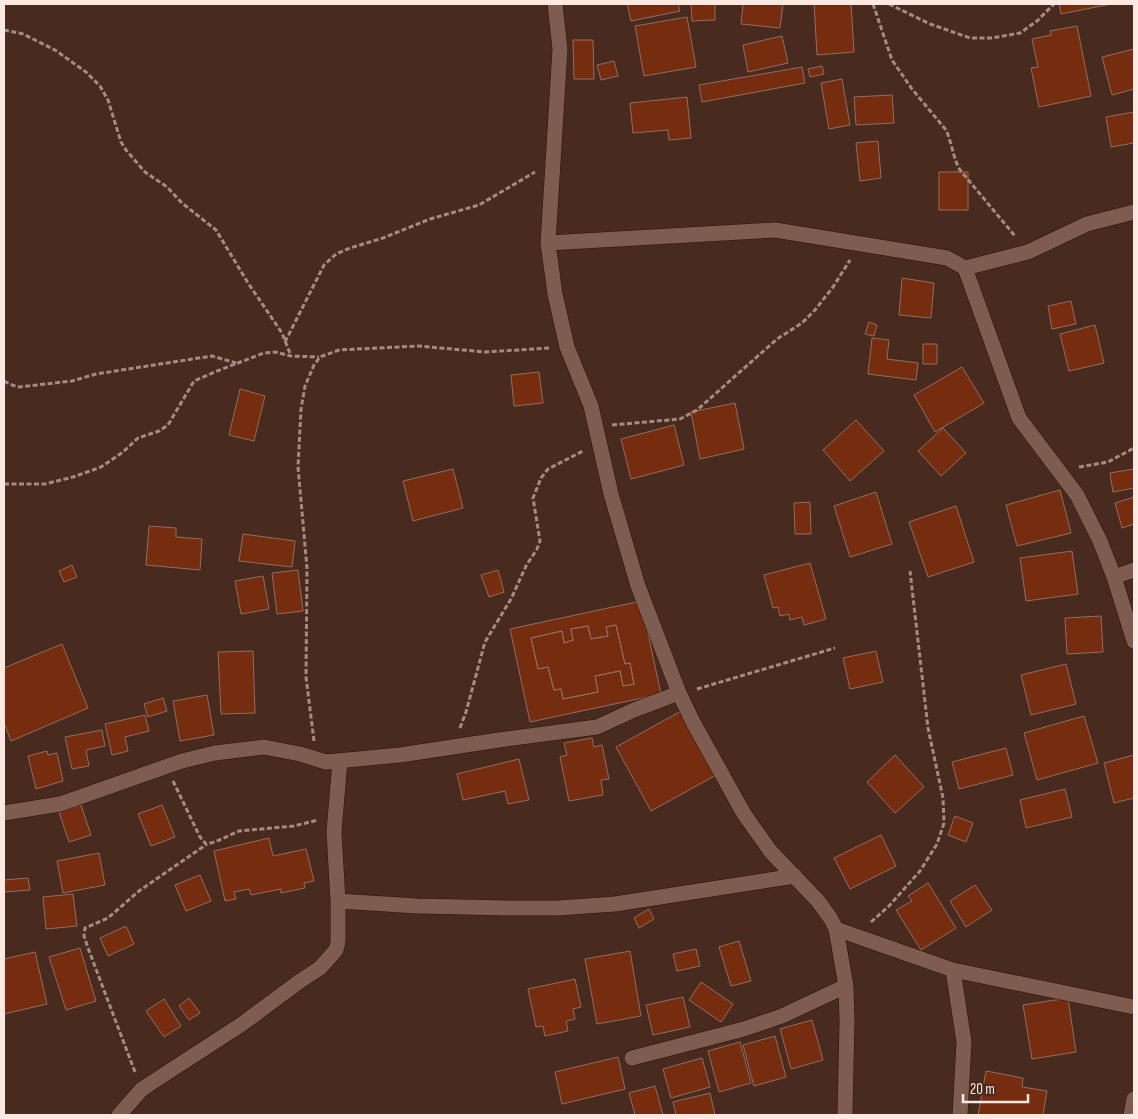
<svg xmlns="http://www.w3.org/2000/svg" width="1138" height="1119" font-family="'Sofia Sans Condensed',sans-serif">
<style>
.building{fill:#752c0f;stroke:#916e61;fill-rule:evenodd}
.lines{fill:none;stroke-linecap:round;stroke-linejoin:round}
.minor-casing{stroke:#2d1108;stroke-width:16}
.path{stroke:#a58c83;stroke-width:3;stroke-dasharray:5 2.5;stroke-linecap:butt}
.minor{stroke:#7e5c50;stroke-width:15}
</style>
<rect width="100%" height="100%" fill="#482a1f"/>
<path class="building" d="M 627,4 L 678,4 L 680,11 L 631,21 Z
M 691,4 L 715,4 L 715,20 L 692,21 Z
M 743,4 L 783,4 L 780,28 L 741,24 Z
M 814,4 L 851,4 L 854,52 L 817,55 Z
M 1059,4 L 1111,4 L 1061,14 Z
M 687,17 L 696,67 L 644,76 L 635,26 Z
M 1077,26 L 1091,96 L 1039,107 L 1031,68 L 1038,67 L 1032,39 L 1051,35 L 1050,31 Z
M 782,36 L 788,63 L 748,72 L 743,45 Z
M 573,40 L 593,40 L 594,79 L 574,79 Z
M 1134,49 L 1134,89 L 1112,95 L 1102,57 Z
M 614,61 L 618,76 L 601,80 L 597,65 Z
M 822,66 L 824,74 L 810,77 L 808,69 Z
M 802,67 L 805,83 L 702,102 L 699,85 Z
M 842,79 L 850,125 L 829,129 L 821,83 Z
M 892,95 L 894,123 L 856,125 L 854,97 Z
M 687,97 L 691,138 L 669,140 L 668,130 L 633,133 L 630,103 Z
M 1134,112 L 1134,143 L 1111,147 L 1106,117 Z
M 878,141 L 881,178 L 860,181 L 856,143 Z
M 939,172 L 968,172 L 968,210 L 939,210 Z
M 902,278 L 934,283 L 931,318 L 899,315 Z
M 1071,301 L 1076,324 L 1052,329 L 1048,306 Z
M 869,322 L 877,325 L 874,336 L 865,334 Z
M 1095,325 L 1104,363 L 1069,371 L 1060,334 Z
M 872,338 L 889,340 L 887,359 L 918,363 L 916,380 L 868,374 Z
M 923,344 L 937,344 L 937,364 L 923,364 Z
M 962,367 L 984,403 L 935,432 L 914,395 Z
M 539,372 L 543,403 L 514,406 L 511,375 Z
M 240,389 L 265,396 L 254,441 L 229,435 Z
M 735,403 L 744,449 L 700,459 L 691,412 Z
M 856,420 L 884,451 L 850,481 L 823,450 Z
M 674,425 L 684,465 L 631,479 L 621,439 Z
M 943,428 L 966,453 L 941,476 L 918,451 Z
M 453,469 L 463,508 L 413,521 L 403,481 Z
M 1134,469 L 1134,488 L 1113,492 L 1110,473 Z
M 1060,490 L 1071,533 L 1017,546 L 1006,505 Z
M 876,492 L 892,544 L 850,557 L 834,506 Z
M 1134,497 L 1134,524 L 1122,528 L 1115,503 Z
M 810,502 L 811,534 L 795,534 L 794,503 Z
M 956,506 L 974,562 L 928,577 L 909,522 Z
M 149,526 L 176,528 L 176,537 L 202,539 L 200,570 L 146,565 Z
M 243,534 L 295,541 L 292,567 L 239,561 Z
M 1072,551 L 1078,594 L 1026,601 L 1020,558 Z
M 810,563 L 826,619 L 804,625 L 802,617 L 790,620 L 789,614 L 780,616 L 778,607 L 773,608 L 764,575 Z
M 72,565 L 77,577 L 64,582 L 59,571 Z
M 298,570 L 303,611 L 277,614 L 272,573 Z
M 498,570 L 504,592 L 489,597 L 481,575 Z
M 263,576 L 269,609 L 241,614 L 235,581 Z
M 641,601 L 661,694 L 530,722 L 510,629 ZM 616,625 L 625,664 L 630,663 L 634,684 L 623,686 L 620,671 L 595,676 L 598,692 L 563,699 L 561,689 L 554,690 L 548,667 L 538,669 L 531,638 L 562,631 L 564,643 L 573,640 L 571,629 L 588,626 L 591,639 L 608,636 L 606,627 Z
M 1101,616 L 1103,652 L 1067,654 L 1065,618 Z
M 616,625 L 625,664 L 630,663 L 634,684 L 623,686 L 620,671 L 595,676 L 598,692 L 563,699 L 561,689 L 554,690 L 548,667 L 538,669 L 531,638 L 562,631 L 564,643 L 573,640 L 571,629 L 588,626 L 591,639 L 608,636 L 606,627 Z
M 62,644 L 88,708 L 11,741 L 4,723 L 4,668 Z
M 253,651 L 255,713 L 221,714 L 218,652 Z
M 876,651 L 883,682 L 850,689 L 843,658 Z
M 1066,664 L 1076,704 L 1031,715 L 1021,675 Z
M 207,695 L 214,735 L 180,741 L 173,701 Z
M 163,698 L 167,711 L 148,717 L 144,704 Z
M 683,710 L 718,774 L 651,811 L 616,747 Z
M 145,715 L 149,731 L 125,737 L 128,751 L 112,755 L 105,724 Z
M 1084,716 L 1098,763 L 1037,780 L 1024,733 Z
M 102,730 L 105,746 L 86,750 L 89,766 L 72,769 L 65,737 Z
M 592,738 L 594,747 L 602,745 L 609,779 L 601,780 L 603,795 L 569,801 L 560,757 L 567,755 L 564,743 Z
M 1006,748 L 1013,775 L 959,789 L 952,762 Z
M 47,751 L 48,755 L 57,753 L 63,781 L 36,789 L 28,756 Z
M 895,755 L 924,787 L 895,813 L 867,782 Z
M 1134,755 L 1134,798 L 1114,803 L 1104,763 Z
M 519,759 L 529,800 L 508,804 L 505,791 L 463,800 L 457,774 Z
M 1065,789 L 1072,817 L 1026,828 L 1020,800 Z
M 81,805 L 91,835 L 69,842 L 59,812 Z
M 162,805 L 175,837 L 151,846 L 138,814 Z
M 955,816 L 973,823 L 966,842 L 948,835 Z
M 881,835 L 896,866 L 850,889 L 834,858 Z
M 269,838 L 273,856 L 306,849 L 314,881 L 304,883 L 305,888 L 281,893 L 281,889 L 251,895 L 249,889 L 234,892 L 236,899 L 225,901 L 214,851 Z
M 99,853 L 105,885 L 63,893 L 57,861 Z
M 200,875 L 211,901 L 186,911 L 175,885 Z
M 28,878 L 30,890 L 4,892 L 4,880 Z
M 928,883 L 956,928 L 921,950 L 896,910 L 912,901 L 908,896 Z
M 975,885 L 992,910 L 966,927 L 950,901 Z
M 73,894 L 77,926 L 46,929 L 43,897 Z
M 649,909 L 654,919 L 639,928 L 634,918 Z
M 126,926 L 134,944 L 108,956 L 100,938 Z
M 739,941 L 751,981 L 731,986 L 719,947 Z
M 80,948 L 96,1001 L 66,1010 L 49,957 Z
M 696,949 L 700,966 L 677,971 L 673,954 Z
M 630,951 L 641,1016 L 597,1024 L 585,959 Z
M 35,952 L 47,1004 L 4,1014 L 4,959 Z
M 575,979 L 581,1007 L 573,1009 L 575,1019 L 566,1021 L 568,1031 L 545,1036 L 543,1026 L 536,1027 L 528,989 Z
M 701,982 L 733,1004 L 721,1022 L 689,1000 Z
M 683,997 L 690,1027 L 653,1035 L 646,1005 Z
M 189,998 L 200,1013 L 189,1020 L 179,1006 Z
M 1068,998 L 1076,1052 L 1032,1059 L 1023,1005 Z
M 164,999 L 181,1026 L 164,1037 L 146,1011 Z
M 812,1020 L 823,1060 L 791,1069 L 780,1029 Z
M 775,1036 L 786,1077 L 754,1086 L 743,1045 Z
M 740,1042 L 751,1083 L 719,1092 L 708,1051 Z
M 618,1057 L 625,1089 L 562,1104 L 555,1072 Z
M 702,1058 L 710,1087 L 671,1098 L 663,1069 Z
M 986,1071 L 1023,1078 L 1022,1087 L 1047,1091 L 1043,1115 L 978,1115 Z
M 655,1086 L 663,1115 L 635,1115 L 629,1093 Z
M 710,1093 L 715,1115 L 676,1115 L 673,1102 Z"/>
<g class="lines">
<defs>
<path id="minor" d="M 555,4 L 560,49 L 548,243 L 555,294 L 567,347 L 591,406 L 611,494 L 638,586 L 679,693 L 694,724 L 744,814 L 771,852 L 818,901 L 831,919 L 836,929 L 846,986 L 847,1021 L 845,1115
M 548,243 L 775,230 L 947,258 L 965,268 L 1028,252 L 1087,224 L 1134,212
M 965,268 L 1019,418 L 1077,495 L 1100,541 L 1114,577 L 1134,641
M 1114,577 L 1134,570
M 4,813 L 60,804 L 182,761 L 215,753 L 264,747 L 300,754 L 326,762 L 400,755 L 499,740 L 597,727 L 634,710 L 679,693
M 338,901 L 417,906 L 508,908 L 558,908 L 615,904 L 795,876
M 836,929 L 953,970 L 1134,1007
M 953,970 L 964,1042 L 960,1115
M 632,1058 L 744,1029 L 782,1016 L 846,986
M 119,1115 L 142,1089 L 242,1024 L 300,981 L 320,968 L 336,950 L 338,942 L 338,901 L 334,832 L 340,761
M 1131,1115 L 1134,1099"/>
</defs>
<use href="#minor" class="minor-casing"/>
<path class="path" d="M 873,4 L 892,60 L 912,89 L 946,130 C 952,143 953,158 960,170 L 1015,236
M 889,4 L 930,24 L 970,38 L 992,38 L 1020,33 L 1037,21 L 1054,4
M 4,30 L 23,34 L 55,50 L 86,72 L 100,86 L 108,100 L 121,142 L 126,150 L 145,172 L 167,187 L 182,203 L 216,230 L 248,283 L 282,333 L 291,356
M 285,342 L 324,265 L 336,254 L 350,248 L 383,238 L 430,219 L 479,205 L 535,172
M 4,381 L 12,385 L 19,387 L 72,381 L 96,374 L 212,356 L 236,363
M 612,425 L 680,419 L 697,410 L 777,339 L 802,323 L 815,310 L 833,287 L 850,260
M 1079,467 L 1108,462 L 1134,448
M 4,484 L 45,484 L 73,477 L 101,467 L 123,452 L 138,438 L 159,431 L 168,425 L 194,381 L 217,371 L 264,353 L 275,352 L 291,356 L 319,357
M 697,689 L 835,648
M 460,728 L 466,712 L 485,642 L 511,599 L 526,566 L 537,549 L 540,541 L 533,498 L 541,478 L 548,469 L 583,451
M 314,741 L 306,677 L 307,568 L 298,467 L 301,409 L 305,386 L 314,365 L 320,357 L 339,350 L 418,346 L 485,352 L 550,348
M 173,781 L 200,837 L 206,844 L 215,842 L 239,831 L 294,826 L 318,820
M 871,922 L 889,906 L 920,871 L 937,844 L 944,823 L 943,798 L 928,728 L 910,571
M 135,1072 L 88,948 L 84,936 L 85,928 L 108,918 L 139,891 L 207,844"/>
<use href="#minor" class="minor"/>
</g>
<rect width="1138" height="1119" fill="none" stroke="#fde9e2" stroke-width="10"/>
<path d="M963 1094v8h65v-8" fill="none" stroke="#fde9e2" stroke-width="2.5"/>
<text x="970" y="1094" font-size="15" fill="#fde9e2" stroke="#482a1f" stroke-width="4" paint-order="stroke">20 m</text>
</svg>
